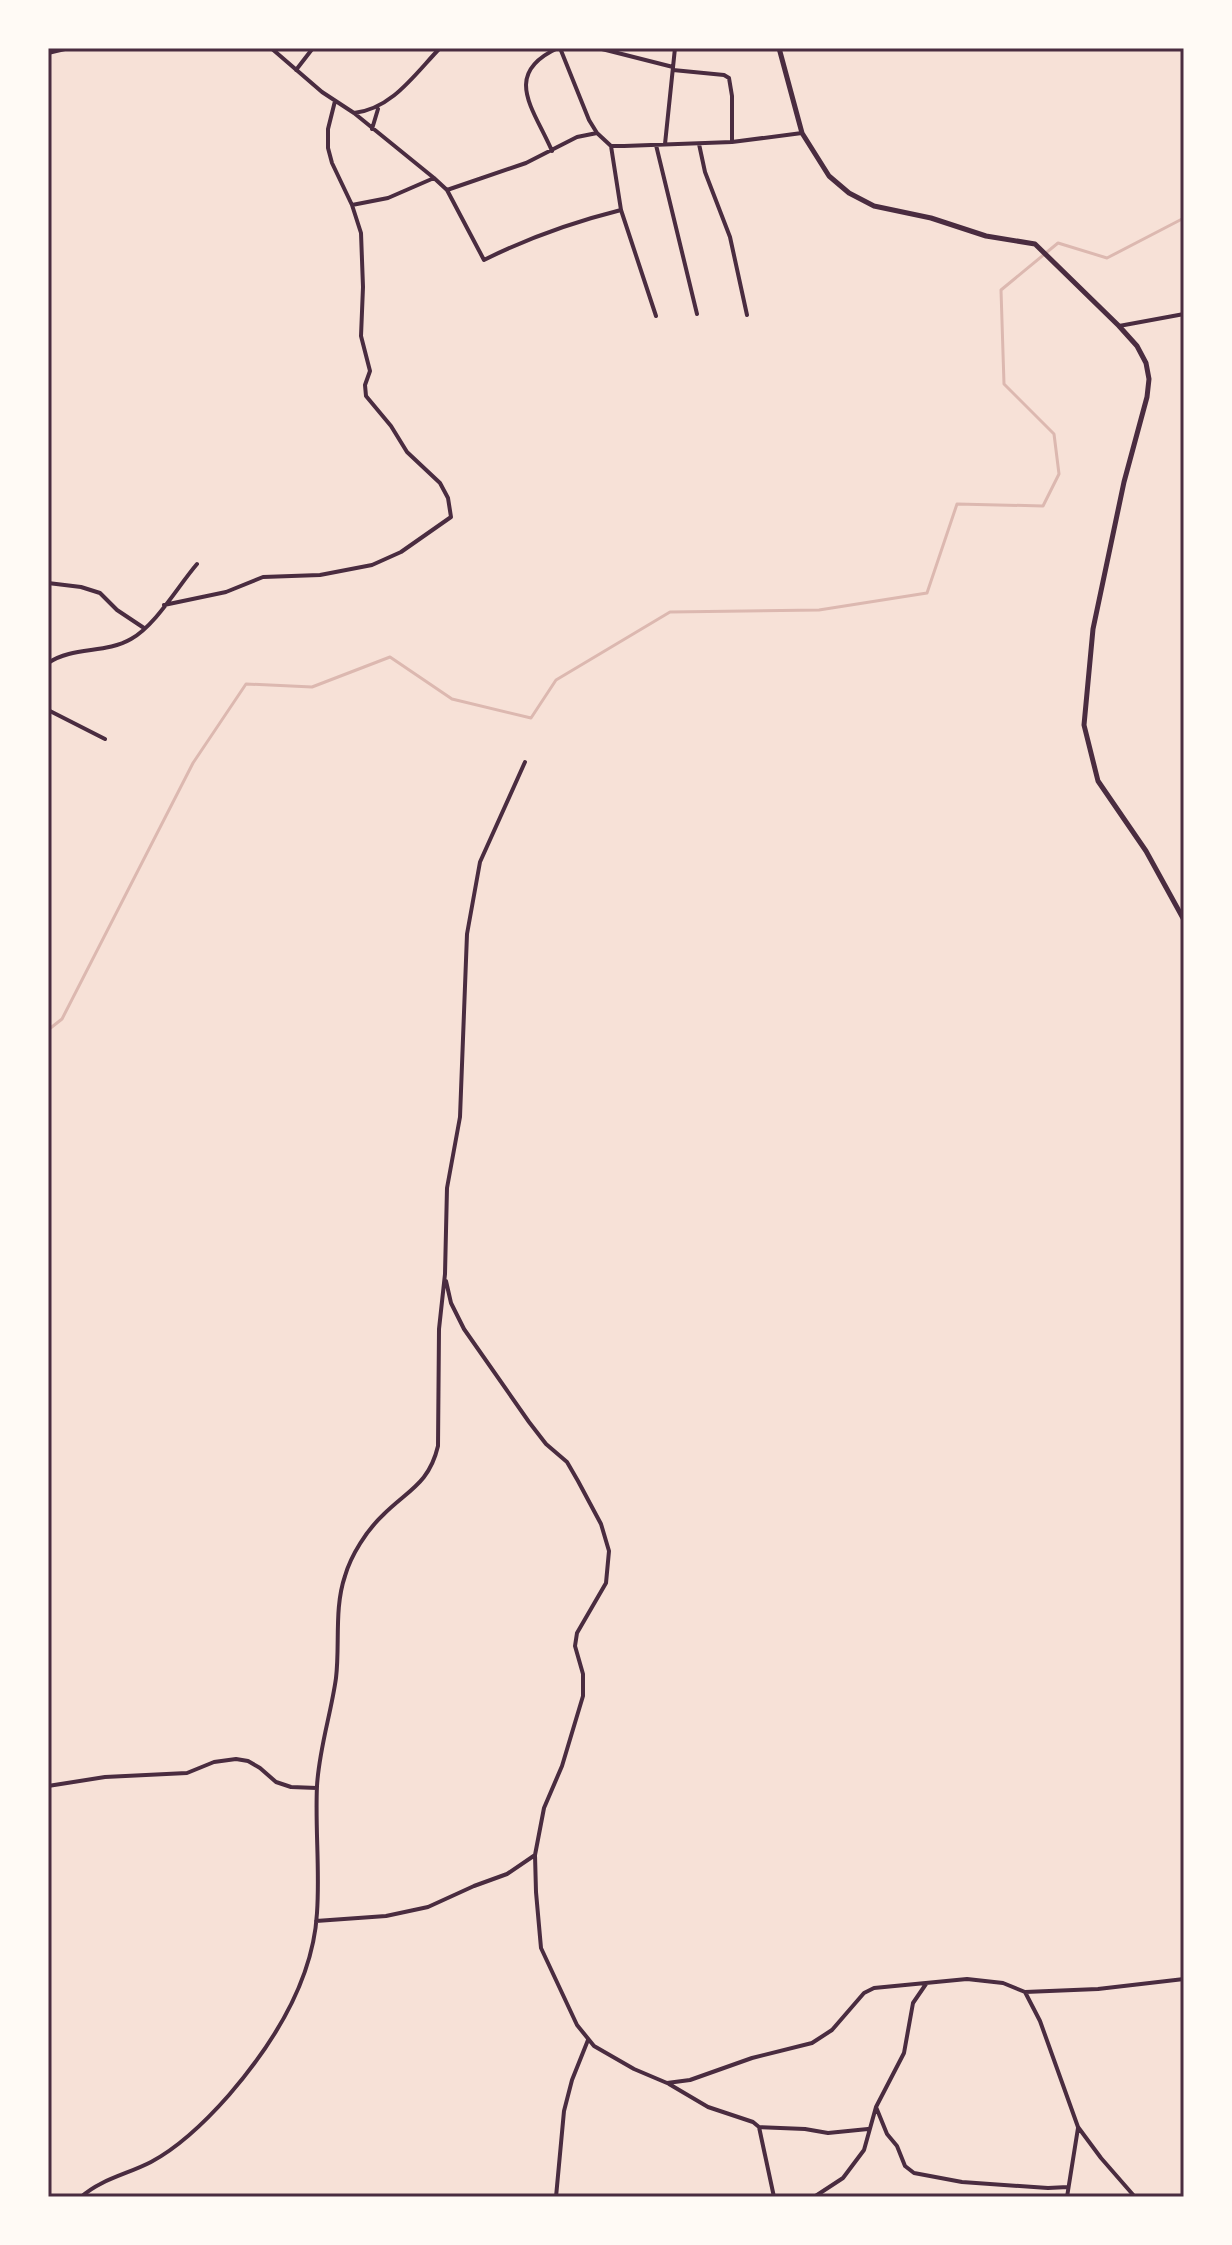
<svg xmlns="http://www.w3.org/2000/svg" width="1232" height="2245" font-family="Inter,sans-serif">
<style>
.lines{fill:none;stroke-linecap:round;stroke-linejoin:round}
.stream{stroke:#dcb8b0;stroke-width:3}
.minor{stroke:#4a2c40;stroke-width:4}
.tertiary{stroke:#4a2c40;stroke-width:5}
.neatline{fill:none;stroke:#4a2c40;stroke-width:3}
</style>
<rect width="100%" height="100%" fill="#f7e1d7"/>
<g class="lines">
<path class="stream" d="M 48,1030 L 62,1019 L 193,763 L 246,684 L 312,687 L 390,657 L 452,699 L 531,718 L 556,680 L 670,612 L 819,610 L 927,593 L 957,504 L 1043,506 L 1059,474 L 1054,434 L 1004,384 L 1001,290 L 1058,243 L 1107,258 L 1184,218"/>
<path class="minor" d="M 271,48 L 322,92 L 354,113 L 434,178 L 447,190 L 484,260 C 528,238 573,222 621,210
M 560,48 L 589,120 L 597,133
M 598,48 L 673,67
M 48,53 L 69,48
M 296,70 L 313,48
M 673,70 L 724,75 L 729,78 L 732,96 L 732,142
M 354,113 C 392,109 415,74 440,48
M 372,129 L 378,109
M 665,144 L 675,48
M 699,144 L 705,172 L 730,237 L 747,315
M 656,145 L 697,314
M 611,146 L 621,210 L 656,316
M 552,151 C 534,109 501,74 558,48
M 447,190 L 526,163 L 577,137 L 597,133 L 611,146 L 624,146 L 732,142 L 802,133
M 352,205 L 388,198 L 434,178
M 1119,326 L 1184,314
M 48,583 L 81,587 L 100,593 L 117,610 L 144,628
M 164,605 L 226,592 L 263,577 L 320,575 L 372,565 L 401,552 L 451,517 L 448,498 L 440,483 L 407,452 L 391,426 L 366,396 L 365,385 L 370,371 L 361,336 L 363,287 L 361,233 L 352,205 L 332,163 L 328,148 L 328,129 L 335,101
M 48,663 C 73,646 105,654 131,639 C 156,625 178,586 197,564
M 48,710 L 105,739
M 446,1281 L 451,1303 L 464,1329 L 529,1422 L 546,1444 L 567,1462 L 578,1481 L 601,1524 L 609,1551 L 606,1583 L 577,1633 L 575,1646 L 583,1674 L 583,1696 L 562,1766 L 544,1808 L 535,1855 L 536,1892 L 541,1948 L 577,2025 L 594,2046 L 634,2069 L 667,2083 L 690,2080 L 752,2058 L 812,2043 L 832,2030 L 864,1993 L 874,1988 L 967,1979 L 1003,1983 L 1025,1992 L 1040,2021 L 1078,2127 L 1101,2158 L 1135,2197
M 48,1786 L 105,1777 L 187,1773 L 214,1762 L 236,1759 L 248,1761 L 260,1768 L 276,1782 L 291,1787 L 317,1788
M 316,1921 L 386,1916 L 428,1907 L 474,1886 L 507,1874 L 535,1855
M 1025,1992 L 1098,1989 L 1184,1979
M 669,2084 L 708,2107 L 753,2122 L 759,2127 L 774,2197
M 876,2107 L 887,2134 L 897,2146 L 905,2166 L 914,2173 L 962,2182 L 1048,2188 L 1068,2187
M 759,2127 L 805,2129 L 828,2133 L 868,2129
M 81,2197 C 101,2179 128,2174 151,2162 C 181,2146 207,2120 229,2095 C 273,2044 313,1981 317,1913 C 320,1870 315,1828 317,1786 C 319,1749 331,1714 336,1678 C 340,1645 334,1608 345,1576 C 351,1555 367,1530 383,1515 C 408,1490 429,1484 438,1446 L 439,1329 L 445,1274 L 447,1188 L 460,1117 L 467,934 L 480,862 L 525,762
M 556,2197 L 564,2111 L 572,2080 L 588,2040
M 814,2197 L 843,2178 L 864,2150 L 876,2107 L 904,2053 L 913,2003 L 926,1984
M 1067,2197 L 1078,2128"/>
<path class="tertiary" d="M 779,48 L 802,133 L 829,176 L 849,193 L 874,206 L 931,218 L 986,236 L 1035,244 L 1119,326 L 1137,346 L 1146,363 L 1149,379 L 1147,397 L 1124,482 L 1093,629 L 1084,725 L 1098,781 L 1146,851 L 1184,920"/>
</g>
<rect width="1232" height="2245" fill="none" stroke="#fffaf5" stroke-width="100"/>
<rect x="50" y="50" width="1132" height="2145" class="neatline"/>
</svg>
